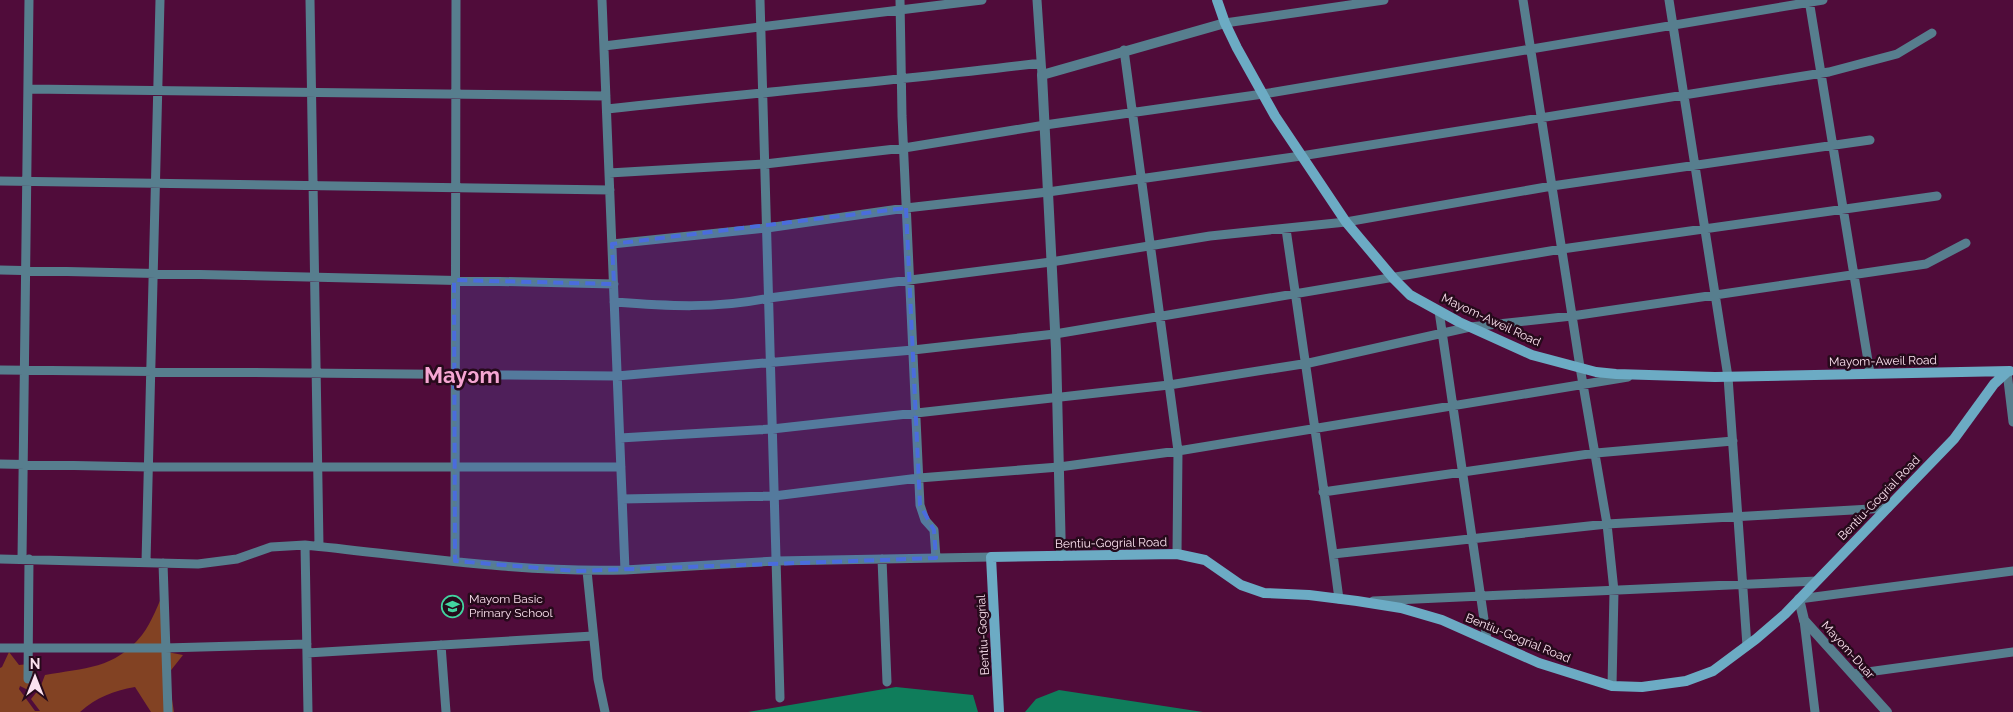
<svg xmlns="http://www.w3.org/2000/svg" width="2013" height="712" font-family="Raleway,sans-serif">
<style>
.green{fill:#824223}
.water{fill:#0f7d5b}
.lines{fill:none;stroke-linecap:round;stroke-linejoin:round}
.minor{stroke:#577e8e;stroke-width:9}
.tertiary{stroke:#577e8e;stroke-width:10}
.secondary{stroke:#6cabc4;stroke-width:10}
.marked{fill:#4a6cdd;fill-opacity:0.2;stroke:#4a6cdd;stroke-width:4;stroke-dasharray:10 6;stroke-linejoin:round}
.labels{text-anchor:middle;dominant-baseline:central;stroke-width:5;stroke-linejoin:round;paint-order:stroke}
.street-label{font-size:12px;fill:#fce2ef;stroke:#260a1b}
.poi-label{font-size:12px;fill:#fce2ef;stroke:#260a1b;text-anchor:start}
.town-label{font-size:22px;font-weight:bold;fill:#f6a6d3;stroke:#260a1b}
</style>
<rect width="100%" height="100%" fill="#500c3a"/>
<path class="green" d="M 165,590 L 169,624 L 167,652 L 183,655 L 168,674 L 174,712 L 151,712 L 135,687 C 113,691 97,697 80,712 L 0,712 L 0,668 L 2,667 L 9,652 L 19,665 L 29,664 L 37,673 L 35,684 L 28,690 L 20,686 L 19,689 L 35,711 L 40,711 L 31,699 L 40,688 L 45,675 C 84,668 115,669 142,635 C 152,622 158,604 165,590 Z"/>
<path class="water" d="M 896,687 L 973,695 L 978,712 L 748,712 Z
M 1059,690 L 1203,712 L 1025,712 L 1036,699 Z"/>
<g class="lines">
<path class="minor" d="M 310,0 L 319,546
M 602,0 L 625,570 L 776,561 L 991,557
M 760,0 L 780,698
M 900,0 L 902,116 L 920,505 L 925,520 L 934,530 L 936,558
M 1037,0 L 1042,75
M 1523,0 L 1580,367 L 1607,524 L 1614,591 L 1612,686
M 1669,0 L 1728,377 L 1747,646
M 1809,0 L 1870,373
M 1225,23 L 1384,0
M 604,46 L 982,0
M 1124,50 L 1178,451 L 1177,554
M 28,89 L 606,96
M 607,109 C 752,93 897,81 1041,63
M 609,173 L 765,164 L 904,148 L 1045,125 L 1263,94 L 1823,0
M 0,181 L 610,190
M 1286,229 L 1333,554 L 1607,524 L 1888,508
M 612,244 L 767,228 L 906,208 L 1048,192 L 1301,156 L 1829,72 L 1897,54 L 1932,33
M 0,270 L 614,284
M 614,302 C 666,306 717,309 769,298 L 1051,262 L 1210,236 L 1346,222 L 1552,186 L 1870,140
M 1439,311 L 1487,640
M 0,370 L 617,376 L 913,350 L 1055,334 L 1562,249 L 1937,196
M 2007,372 L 2013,422
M 620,438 L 772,429 L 1169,385 L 1309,363 L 1470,327 L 1572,316 L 1926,264 L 1966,243
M 0,464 L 148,467 L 621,467
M 1323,492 L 1596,453 L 1733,441
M 622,499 L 774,496 L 919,478 L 1059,467 L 1178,451 L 1628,377
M 305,545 L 308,712
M 1333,554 L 1339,599
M 0,559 L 198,564 L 237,559 L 271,547 L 305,545 C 412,556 518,573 625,570
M 22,559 L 29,0
M 882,559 L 887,682
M 455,561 L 456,0
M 146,562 L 160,0
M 163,563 L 168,712
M 587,571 L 598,679 L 605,712
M 1799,599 L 2013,571
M 1373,601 L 1817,581
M 1804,620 L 1815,712
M 441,645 L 446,712
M 0,648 L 165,648 L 307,644
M 307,653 L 593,636
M 1853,674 L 2013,652
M 28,679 L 29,559"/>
<path class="tertiary" d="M 1061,556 L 1056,349 L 1042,75 L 1225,23
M 1799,599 L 1804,620 L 1887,712"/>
<path class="secondary" d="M 1217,0 L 1225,23 L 1237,48 L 1275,116 L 1346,222 L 1394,279 L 1410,295 L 1459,322 L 1532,355 L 1596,372 L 1616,374 L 1715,377 L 2010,371
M 999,712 L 991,557 L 1177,554 L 1205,560 L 1241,585 L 1264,593 L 1309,595 L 1357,601 L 1401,608 L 1442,620 L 1539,663 L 1612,686 L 1642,687 L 1686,681 L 1713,671 L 1756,639 L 1785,614 L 1954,439 L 1994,384 L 2007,372"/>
</g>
<path class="marked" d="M 906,208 L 920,505 L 934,530 L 936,558 L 576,571 L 455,561 L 454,280 L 614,284 L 612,244 Z"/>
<defs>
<symbol id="school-ring" viewBox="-11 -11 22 22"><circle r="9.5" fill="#260a1b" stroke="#42d4a0" stroke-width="1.5"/><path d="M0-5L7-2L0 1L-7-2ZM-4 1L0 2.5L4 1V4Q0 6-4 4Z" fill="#42d4a0"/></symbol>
</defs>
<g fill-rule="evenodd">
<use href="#school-ring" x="440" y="594" width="25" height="25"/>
</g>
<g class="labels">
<g class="street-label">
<text transform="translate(1491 320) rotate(25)">Mayom-Aweil Road</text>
<text transform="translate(1883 361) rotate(-1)">Mayom-Aweil Road</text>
<text transform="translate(1879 498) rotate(-46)">Bentiu-Gogrial Road</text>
<text transform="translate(1111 543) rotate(-1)">Bentiu-Gogrial Road</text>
<text transform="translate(983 635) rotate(-93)">Bentiu-Gogrial</text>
<text transform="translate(1518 638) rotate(22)">Bentiu-Gogrial Road</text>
<text transform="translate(1848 650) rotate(48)">Mayom-Duar</text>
</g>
<g class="poi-label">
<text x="469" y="599">Mayom Basic<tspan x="469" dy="14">Primary School</tspan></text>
</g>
<g class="town-label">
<text x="462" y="375">Mayɔm</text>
</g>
</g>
<g transform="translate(35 677)" stroke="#260a1b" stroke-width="4" paint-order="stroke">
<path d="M0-4L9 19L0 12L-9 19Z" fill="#fce2ef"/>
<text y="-8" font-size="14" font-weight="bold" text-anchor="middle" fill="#fce2ef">N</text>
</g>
</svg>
